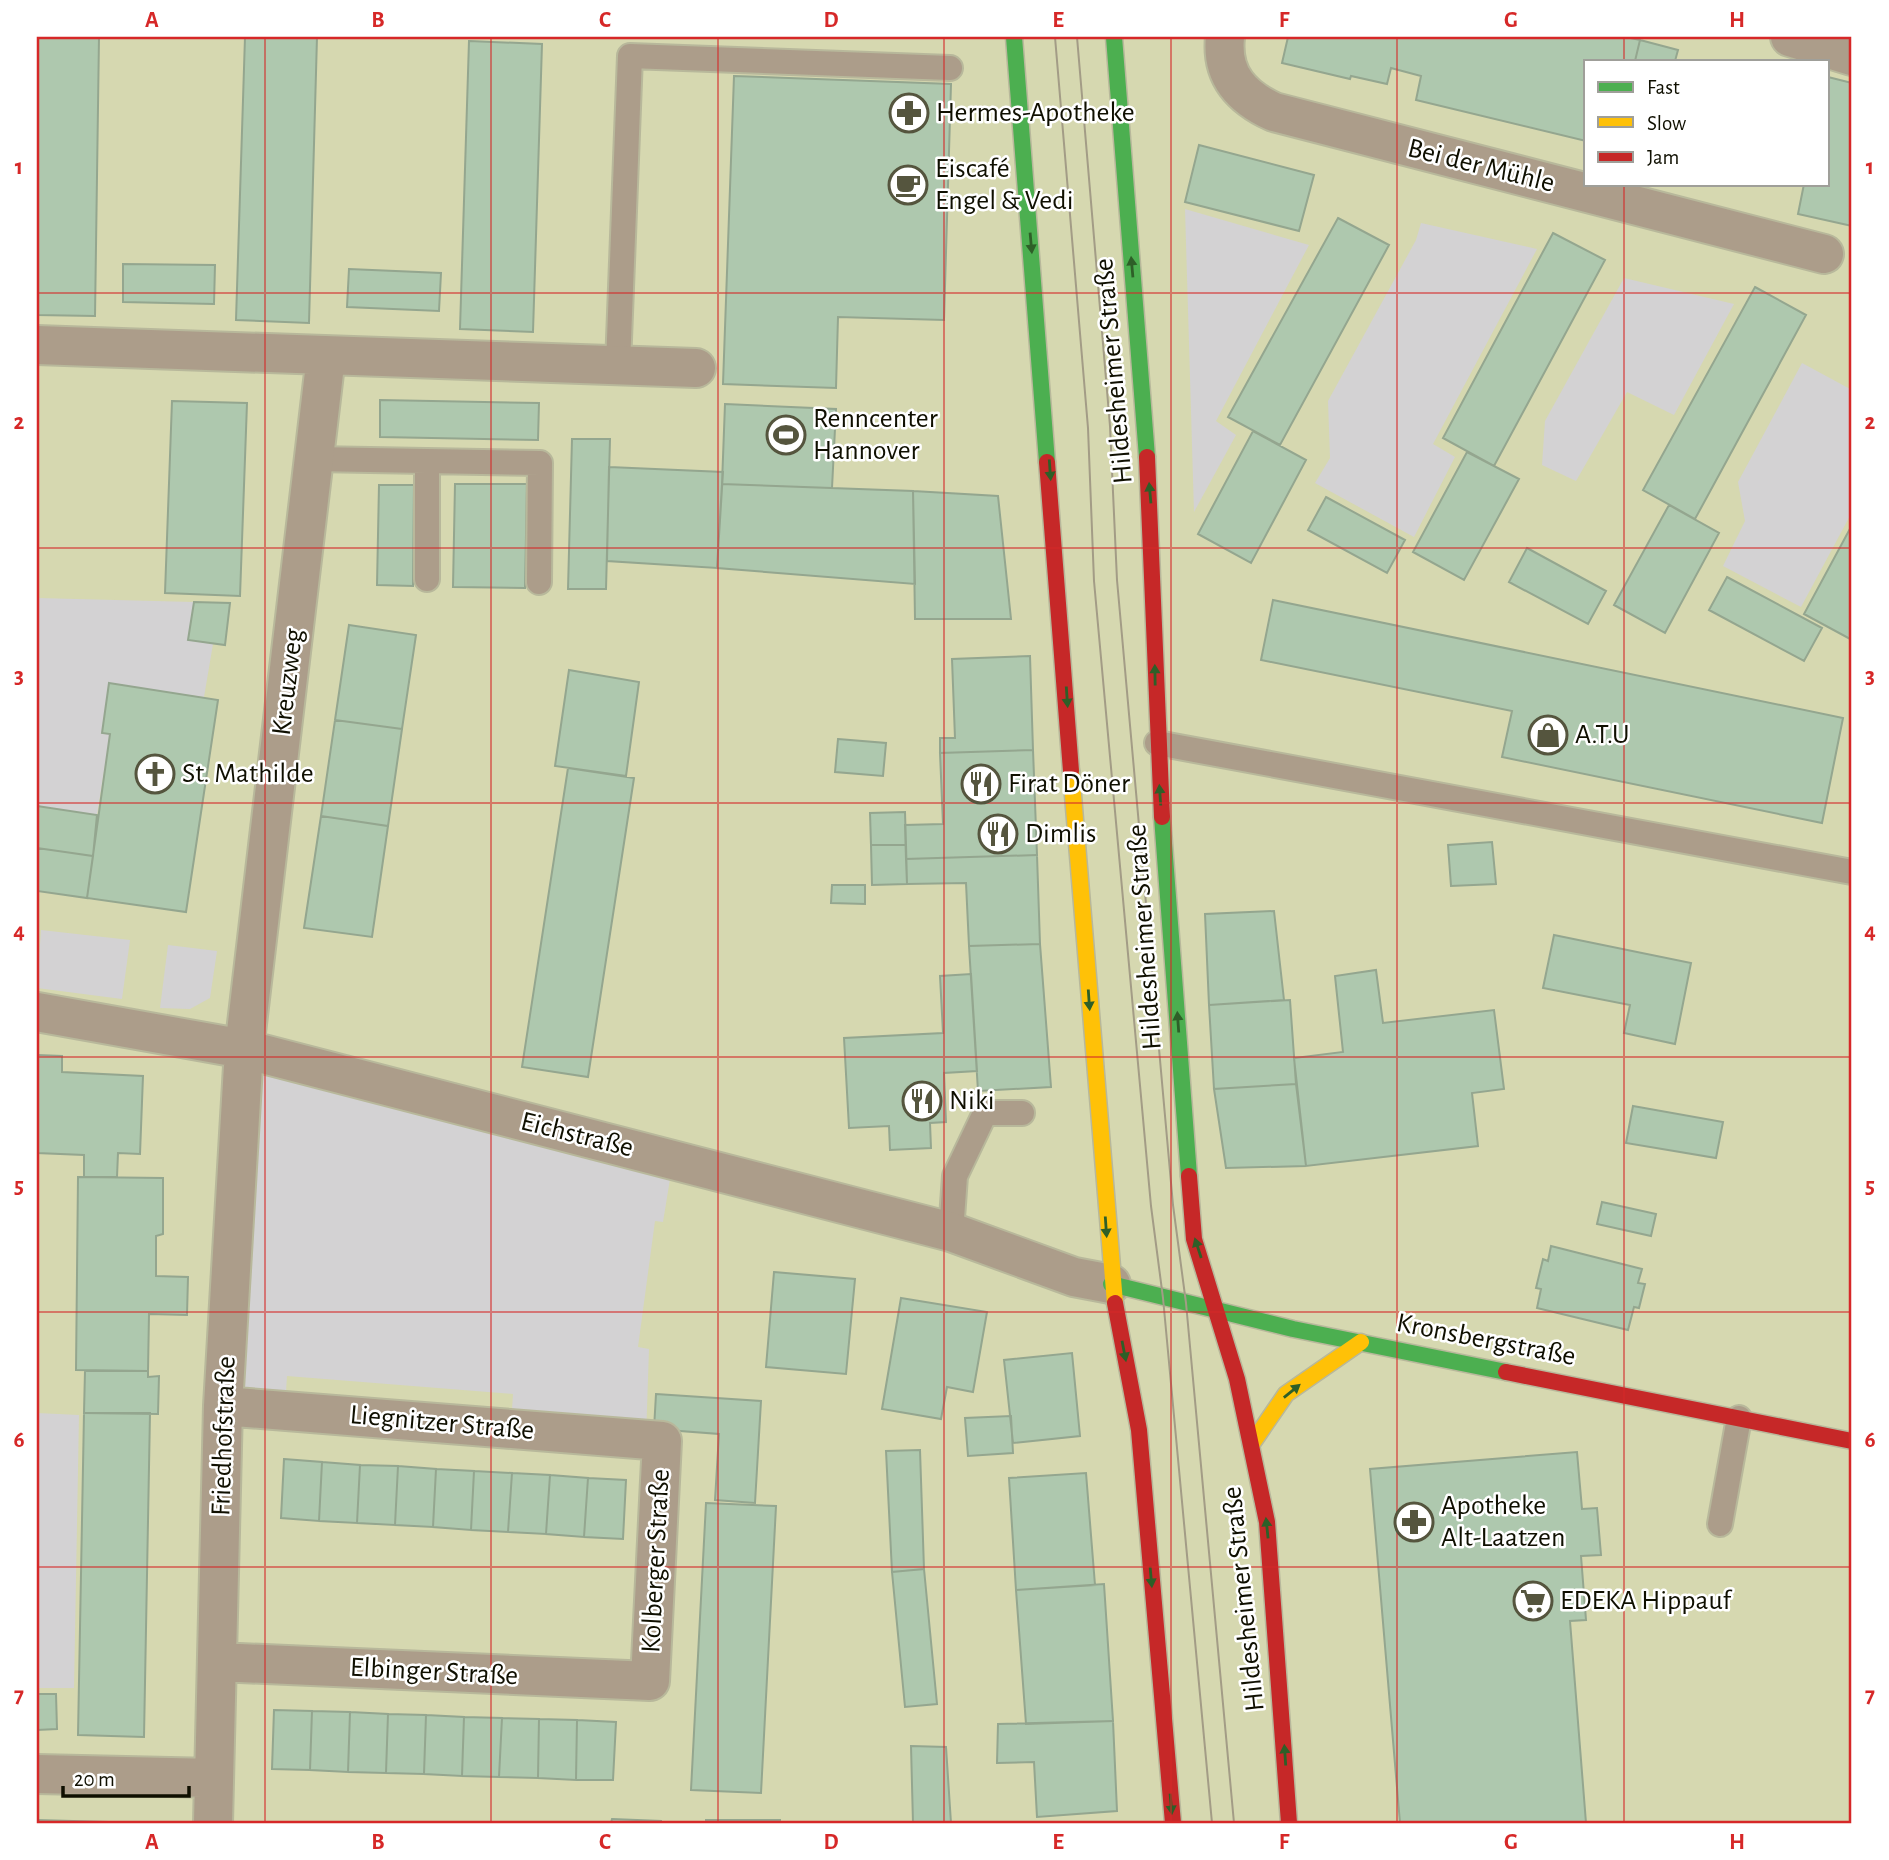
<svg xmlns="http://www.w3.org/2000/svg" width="1889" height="1860" font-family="'Alegreya Sans',sans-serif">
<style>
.green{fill:#d3d2d3}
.building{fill:#aec8ae;stroke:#94a68f;stroke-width:2}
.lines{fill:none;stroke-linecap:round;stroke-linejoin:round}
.lane-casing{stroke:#b8b89b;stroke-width:28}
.street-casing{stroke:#b8b89b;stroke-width:42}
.fast-casing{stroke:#b8b89b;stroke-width:19}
.slow-casing{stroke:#b8b89b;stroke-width:19}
.jam-casing{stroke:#b8b89b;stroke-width:19}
.lane{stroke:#ac9d8a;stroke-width:24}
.street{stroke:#ac9d8a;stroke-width:38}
.fast{stroke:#4caf50;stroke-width:16}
.slow{stroke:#ffc107;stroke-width:16}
.jam{stroke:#c62828;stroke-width:16}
.tram{stroke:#a39c86;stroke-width:2}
.oneway{fill:#2e5f28}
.grid{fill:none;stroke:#d62828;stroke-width:2;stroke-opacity:0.55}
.labels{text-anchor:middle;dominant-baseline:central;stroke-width:5;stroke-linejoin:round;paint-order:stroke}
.poi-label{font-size:28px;fill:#0f0f00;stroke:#fff;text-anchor:start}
.street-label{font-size:28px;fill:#0f0f00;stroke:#fff}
.neatline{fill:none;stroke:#d62828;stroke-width:2.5}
.grid-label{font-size:23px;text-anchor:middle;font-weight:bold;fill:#d62828}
</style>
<rect width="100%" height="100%" fill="#d6d8b0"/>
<path class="green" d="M 1185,209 L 1309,245 L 1216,421 L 1236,435 L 1194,512 Z
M 1421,223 L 1537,249 L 1433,444 L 1455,457 L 1414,537 L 1315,483 L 1330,458 L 1328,401 L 1416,240 Z
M 1624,278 L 1734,304 L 1674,415 L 1627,392 L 1576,481 L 1542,465 L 1545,421 Z
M 1802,363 L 1852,390 L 1852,512 L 1801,607 L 1723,566 L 1745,521 L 1738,482 Z
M 37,598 L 194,602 L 188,640 L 213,644 L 204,697 L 109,684 L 102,732 L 110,734 L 97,815 L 37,806 Z
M 41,930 L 130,940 L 122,999 L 37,988 Z
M 168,945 L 217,951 L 210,998 L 190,1009 L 160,1008 Z
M 249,1060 L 671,1173 L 663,1222 L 655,1221 L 638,1347 L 649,1349 L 646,1438 L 511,1425 L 513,1394 L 287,1376 L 285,1407 L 236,1402 Z
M 37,1413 L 79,1415 L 74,1688 L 37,1688 Z"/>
<path class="building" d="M 37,37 L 99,37 L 95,316 L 37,315 Z
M 245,37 L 317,37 L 309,323 L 236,320 Z
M 1288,37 L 1626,37 L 1640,40 L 1635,61 L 1586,61 L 1586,141 L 1416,100 L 1421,76 L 1391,68 L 1387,84 L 1351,76 L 1350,79 L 1282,63 Z
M 1640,40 L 1678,50 L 1675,61 L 1635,61 Z
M 469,41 L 542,44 L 533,332 L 460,329 Z
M 734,76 L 951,84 L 944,320 L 838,317 L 836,388 L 723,384 Z
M 1828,77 L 1852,83 L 1852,226 L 1798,214 L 1804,184 L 1828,184 Z
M 1199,145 L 1314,175 L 1299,231 L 1185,202 Z
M 1338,218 L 1389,245 L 1280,445 L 1228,417 Z
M 1553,233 L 1605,260 L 1494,466 L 1443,438 Z
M 123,264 L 215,265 L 214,304 L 123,302 Z
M 349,269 L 441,273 L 439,311 L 347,307 Z
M 1755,287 L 1806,315 L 1695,519 L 1643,490 Z
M 380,400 L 539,403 L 538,440 L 380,437 Z
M 172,401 L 247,403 L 240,596 L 165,593 Z
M 725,404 L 836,409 L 832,488 L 722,484 Z
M 1253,431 L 1306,460 L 1251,563 L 1198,534 Z
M 572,439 L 610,439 L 606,589 L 568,589 Z
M 1467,452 L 1519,479 L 1464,580 L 1413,552 Z
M 609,467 L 723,472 L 717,568 L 607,561 Z
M 455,484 L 527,484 L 525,588 L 453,587 Z
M 722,484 L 913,491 L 915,584 L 717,568 Z
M 379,485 L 414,485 L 413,586 L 377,585 Z
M 913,491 L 998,496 L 1011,619 L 915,619 Z
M 1326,497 L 1405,540 L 1387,573 L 1308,530 Z
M 1669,505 L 1719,533 L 1665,633 L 1614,605 Z
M 1852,525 L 1852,640 L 1804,614 Z
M 1527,548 L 1606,591 L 1588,624 L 1509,582 Z
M 1727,577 L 1822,628 L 1804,661 L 1709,610 Z
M 1273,600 L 1843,718 L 1822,823 L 1502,757 L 1512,711 L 1261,660 Z
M 194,602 L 230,603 L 225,645 L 188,640 Z
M 349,625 L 416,635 L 402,729 L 335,720 Z
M 1030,656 L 1033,750 L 940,753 L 940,738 L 955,738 L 952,659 Z
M 569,670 L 639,682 L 626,776 L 555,766 Z
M 109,683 L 218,700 L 186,912 L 87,898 L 110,734 L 102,733 Z
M 335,720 L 402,729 L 388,826 L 321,816 Z
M 838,739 L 886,743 L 883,776 L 835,772 Z
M 1033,750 L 1037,855 L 906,859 L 905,825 L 943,824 L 940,753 Z
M 568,768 L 634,778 L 588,1077 L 522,1067 Z
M 37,806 L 97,815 L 93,856 L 37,848 Z
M 905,812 L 906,845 L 871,845 L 870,813 Z
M 321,816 L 388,826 L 372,937 L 304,928 Z
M 1492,842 L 1496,884 L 1451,886 L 1448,845 Z
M 871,845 L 906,845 L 907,884 L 872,885 Z
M 37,848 L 93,856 L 87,898 L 37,891 Z
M 1037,855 L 1040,944 L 969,946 L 966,883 L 907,884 L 906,859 Z
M 832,885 L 865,885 L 865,904 L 831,903 Z
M 1274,911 L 1284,1000 L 1209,1005 L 1205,914 Z
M 1554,935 L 1691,963 L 1675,1044 L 1624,1033 L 1630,1005 L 1543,988 Z
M 1040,944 L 1051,1087 L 978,1091 L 969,946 Z
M 1376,970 L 1383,1023 L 1494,1010 L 1504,1089 L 1472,1093 L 1478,1146 L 1306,1166 L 1294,1058 L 1343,1052 L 1335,976 Z
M 971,974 L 977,1071 L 944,1073 L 946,1122 L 930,1123 L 931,1148 L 890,1150 L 889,1126 L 849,1128 L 844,1038 L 943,1033 L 940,976 Z
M 1290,1000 L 1296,1084 L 1214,1089 L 1209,1005 Z
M 37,1055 L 62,1056 L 62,1072 L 143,1076 L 140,1154 L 118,1153 L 117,1177 L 84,1177 L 84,1155 L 37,1153 Z
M 1296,1084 L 1306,1166 L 1226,1168 L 1214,1089 Z
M 1633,1106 L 1723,1122 L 1716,1158 L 1626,1143 Z
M 78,1177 L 163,1178 L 163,1234 L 156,1236 L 156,1276 L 188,1277 L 187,1315 L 149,1314 L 148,1371 L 76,1370 Z
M 1602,1202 L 1656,1214 L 1651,1236 L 1597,1224 Z
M 1551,1246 L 1642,1269 L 1638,1283 L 1645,1284 L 1639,1308 L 1634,1307 L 1628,1330 L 1537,1308 L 1541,1289 L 1536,1288 L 1543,1259 L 1548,1261 Z
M 774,1272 L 855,1279 L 846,1374 L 766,1367 Z
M 901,1298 L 987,1312 L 973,1392 L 947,1387 L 941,1419 L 882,1409 Z
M 1072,1353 L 1080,1436 L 1013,1443 L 1004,1360 Z
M 85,1371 L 148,1371 L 148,1377 L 159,1376 L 158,1414 L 84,1413 Z
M 656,1394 L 761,1401 L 755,1503 L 715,1500 L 719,1434 L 654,1429 Z
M 84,1413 L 150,1413 L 144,1737 L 78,1735 Z
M 1011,1416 L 1013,1453 L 968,1456 L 965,1418 Z
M 920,1450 L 924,1569 L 892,1572 L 886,1451 Z
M 1577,1452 L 1582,1509 L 1597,1508 L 1601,1555 L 1581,1556 L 1586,1620 L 1570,1621 L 1586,1823 L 1400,1823 L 1370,1469 Z
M 284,1459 L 322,1462 L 319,1521 L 281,1518 Z
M 322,1462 L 360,1465 L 357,1523 L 319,1521 Z
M 360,1465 L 398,1466 L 395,1525 L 357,1523 Z
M 398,1466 L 436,1469 L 433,1527 L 395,1525 Z
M 436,1469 L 474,1471 L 471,1530 L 433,1527 Z
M 474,1471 L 512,1473 L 508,1532 L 471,1530 Z
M 512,1473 L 550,1475 L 546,1534 L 508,1532 Z
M 1086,1473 L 1095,1585 L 1016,1590 L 1009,1478 Z
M 550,1475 L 588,1478 L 584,1537 L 546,1534 Z
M 588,1478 L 626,1480 L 623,1539 L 584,1537 Z
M 706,1503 L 776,1506 L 761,1793 L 691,1790 Z
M 924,1569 L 937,1704 L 905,1707 L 892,1572 Z
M 1104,1584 L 1113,1721 L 1026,1724 L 1016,1590 Z
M 37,1694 L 56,1694 L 57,1729 L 37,1730 Z
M 274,1710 L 312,1711 L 310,1770 L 272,1769 Z
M 312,1711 L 350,1712 L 348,1772 L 310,1770 Z
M 350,1712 L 388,1714 L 386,1773 L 348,1772 Z
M 388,1714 L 426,1715 L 424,1774 L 386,1773 Z
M 426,1715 L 464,1717 L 462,1776 L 424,1774 Z
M 464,1717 L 502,1718 L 499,1777 L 462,1776 Z
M 502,1718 L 539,1719 L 538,1778 L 499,1777 Z
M 539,1719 L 577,1720 L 576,1780 L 538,1778 Z
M 577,1720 L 616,1722 L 613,1780 L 576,1780 Z
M 1113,1721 L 1117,1811 L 1037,1817 L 1034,1762 L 997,1763 L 998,1724 Z
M 911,1746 L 946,1747 L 951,1823 L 913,1823 Z
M 612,1819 L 661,1821 L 661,1823 L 611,1823 Z
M 37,1820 L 108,1822 L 108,1823 L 37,1823 Z
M 706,1820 L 780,1820 L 780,1823 L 706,1823 Z"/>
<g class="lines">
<defs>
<path id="lane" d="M 618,365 L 630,56 L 950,68
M 314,459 L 540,463 L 539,582
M 427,579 L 427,461
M 1157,743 L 1852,872
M 951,1232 L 955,1176 L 985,1113 L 1022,1113
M 1720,1524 L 1739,1418"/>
<path id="street" d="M 1225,37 C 1221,75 1241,97 1274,112 L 1824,254
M 1790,37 L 1852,56
M 37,345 L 696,368
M 37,1012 L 244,1049 L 951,1232 L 1074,1277 L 1111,1284
M 218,1662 L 650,1681 L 662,1441 L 223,1406
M 37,1774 L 214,1778
M 213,1823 L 223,1406 L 244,1049 L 326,356"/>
<path id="fast" d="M 1014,37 L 1047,462
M 1114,37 L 1147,457
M 1162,817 L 1189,1176
M 1111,1284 L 1293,1329 L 1506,1372"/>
<path id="slow" d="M 1071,771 L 1115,1303
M 1251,1445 L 1286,1394 L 1361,1342"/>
<path id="jam" d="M 1147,457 L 1162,817
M 1047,462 L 1071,771
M 1189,1176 L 1194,1239 L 1237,1379 L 1267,1522 L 1289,1823
M 1115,1303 L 1139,1430 L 1173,1823
M 1506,1372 L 1852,1441"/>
</defs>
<use href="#lane" class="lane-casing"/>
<use href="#street" class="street-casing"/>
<use href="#fast" class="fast-casing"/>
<use href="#slow" class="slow-casing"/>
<use href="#jam" class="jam-casing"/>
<use href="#lane" class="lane"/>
<use href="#street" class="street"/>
<use href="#fast" class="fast"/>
<use href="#slow" class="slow"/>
<use href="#jam" class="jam"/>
<path class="tram" d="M 1055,37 L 1088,428 L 1094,581 L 1151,1206 L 1163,1298 L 1212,1823
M 1077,37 L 1110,426 L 1117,580 L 1173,1205 L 1186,1303 L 1234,1823"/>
</g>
<defs><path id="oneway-solid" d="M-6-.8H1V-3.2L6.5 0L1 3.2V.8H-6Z" transform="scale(1.75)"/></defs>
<g class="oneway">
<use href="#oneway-solid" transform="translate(1031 243) rotate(85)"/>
<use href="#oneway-solid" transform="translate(1132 267) rotate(-95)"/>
<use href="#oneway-solid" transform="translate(1050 470) rotate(86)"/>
<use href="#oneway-solid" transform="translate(1150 493) rotate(-95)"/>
<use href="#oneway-solid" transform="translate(1155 675) rotate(-91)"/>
<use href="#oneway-solid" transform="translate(1067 697) rotate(86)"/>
<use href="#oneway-solid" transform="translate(1160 795) rotate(-94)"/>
<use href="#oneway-solid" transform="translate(1089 1000) rotate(86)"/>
<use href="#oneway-solid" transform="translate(1178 1022) rotate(-94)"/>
<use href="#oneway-solid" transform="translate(1106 1227) rotate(86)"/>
<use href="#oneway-solid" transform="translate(1198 1248) rotate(-108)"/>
<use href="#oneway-solid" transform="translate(1124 1351) rotate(79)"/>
<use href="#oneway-solid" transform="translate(1292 1391) rotate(-39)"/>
<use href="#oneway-solid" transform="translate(1267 1528) rotate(-96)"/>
<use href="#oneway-solid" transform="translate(1151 1577) rotate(85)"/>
<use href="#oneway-solid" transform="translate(1285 1755) rotate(-94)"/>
<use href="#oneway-solid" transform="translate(1171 1804) rotate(85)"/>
</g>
<path class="grid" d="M 265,37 L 265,1823M 491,37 L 491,1823M 718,37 L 718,1823M 944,37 L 944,1823M 1171,37 L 1171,1823M 1397,37 L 1397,1823M 1624,37 L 1624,61M 1624,184 L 1624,1823M 37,293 L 1852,293M 37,548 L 1852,548M 37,803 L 1852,803M 37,1057 L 1852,1057M 37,1312 L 1852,1312M 37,1567 L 1852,1567"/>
<defs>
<symbol id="pharmacy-ring" viewBox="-11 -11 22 22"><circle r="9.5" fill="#fff" stroke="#55553e" stroke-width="1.5"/><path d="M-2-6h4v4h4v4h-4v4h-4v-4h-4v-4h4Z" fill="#55553e"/></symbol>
<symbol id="cafe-ring" viewBox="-11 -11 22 22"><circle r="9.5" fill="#fff" stroke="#55553e" stroke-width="1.5"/><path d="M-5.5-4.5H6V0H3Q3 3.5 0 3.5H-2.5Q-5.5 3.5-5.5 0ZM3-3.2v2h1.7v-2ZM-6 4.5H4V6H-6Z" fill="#55553e"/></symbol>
<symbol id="stadium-ring" viewBox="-11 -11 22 22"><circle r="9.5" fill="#fff" stroke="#55553e" stroke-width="1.5"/><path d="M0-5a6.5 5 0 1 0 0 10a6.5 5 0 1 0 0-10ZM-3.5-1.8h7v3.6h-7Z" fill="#55553e"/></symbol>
<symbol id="shop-ring" viewBox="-11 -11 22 22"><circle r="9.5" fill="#fff" stroke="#55553e" stroke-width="1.5"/><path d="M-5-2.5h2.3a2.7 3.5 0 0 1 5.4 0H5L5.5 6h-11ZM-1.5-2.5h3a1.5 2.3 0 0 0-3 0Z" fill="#55553e"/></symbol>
<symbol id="church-ring" viewBox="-11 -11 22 22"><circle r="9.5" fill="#fff" stroke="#55553e" stroke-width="1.5"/><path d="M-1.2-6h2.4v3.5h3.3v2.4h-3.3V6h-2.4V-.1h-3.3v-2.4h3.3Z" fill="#55553e"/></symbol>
<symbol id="restaurant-ring" viewBox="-11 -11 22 22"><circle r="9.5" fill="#fff" stroke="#55553e" stroke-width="1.5"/><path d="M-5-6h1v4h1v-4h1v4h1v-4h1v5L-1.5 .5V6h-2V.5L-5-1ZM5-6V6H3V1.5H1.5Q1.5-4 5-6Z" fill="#55553e"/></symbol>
<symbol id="supermarket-ring" viewBox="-11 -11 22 22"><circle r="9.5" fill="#fff" stroke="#55553e" stroke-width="1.5"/><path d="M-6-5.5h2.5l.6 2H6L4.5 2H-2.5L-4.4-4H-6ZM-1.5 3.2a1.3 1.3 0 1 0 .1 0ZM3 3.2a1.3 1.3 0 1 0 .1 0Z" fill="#55553e"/></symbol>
</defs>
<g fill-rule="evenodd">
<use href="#pharmacy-ring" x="887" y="91" width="44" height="44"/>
<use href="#cafe-ring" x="886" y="163" width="44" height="44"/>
<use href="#stadium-ring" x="764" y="413" width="44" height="44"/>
<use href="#shop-ring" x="1526" y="713" width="44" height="44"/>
<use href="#church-ring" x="133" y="752" width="44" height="44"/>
<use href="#restaurant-ring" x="959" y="762" width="44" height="44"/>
<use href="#restaurant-ring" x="976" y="812" width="44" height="44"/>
<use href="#restaurant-ring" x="900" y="1079" width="44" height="44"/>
<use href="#pharmacy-ring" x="1392" y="1500" width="44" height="44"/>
<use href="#supermarket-ring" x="1511" y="1579" width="44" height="44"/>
</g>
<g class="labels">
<g class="poi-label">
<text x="936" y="113">Hermes-Apotheke</text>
<text x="935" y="169">Eiscafé<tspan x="935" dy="32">Engel &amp; Vedi</tspan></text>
<text x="813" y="419">Renncenter<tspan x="813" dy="32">Hannover</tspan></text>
<text x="1575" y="735">A.T.U</text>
<text x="182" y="774">St. Mathilde</text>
<text x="1008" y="784">Firat Döner</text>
<text x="1025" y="834">Dimlis</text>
<text x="949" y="1101">Niki</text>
<text x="1441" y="1506">Apotheke<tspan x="1441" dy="32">Alt-Laatzen</tspan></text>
<text x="1560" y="1601">EDEKA Hippauf</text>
</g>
<g class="street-label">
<text transform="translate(1481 166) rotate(14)">Bei der Mühle</text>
<text transform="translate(1114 371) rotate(-95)">Hildesheimer Straße</text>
<text transform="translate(288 682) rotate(-83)">Kreuzweg</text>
<text transform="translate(1145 937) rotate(-94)">Hildesheimer Straße</text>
<text transform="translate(577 1135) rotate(14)">Eichstraße</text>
<text transform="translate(1486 1340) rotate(11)">Kronsbergstraße</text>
<text transform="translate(442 1423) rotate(5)">Liegnitzer Straße</text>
<text transform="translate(224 1436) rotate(-88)">Friedhofstraße</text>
<text transform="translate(656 1561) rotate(-87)">Kolberger Straße</text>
<text transform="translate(1244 1599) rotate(-96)">Hildesheimer Straße</text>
<text transform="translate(434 1672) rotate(3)">Elbinger Straße</text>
</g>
</g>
<rect width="1889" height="1860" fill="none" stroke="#ffffff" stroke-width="77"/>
<rect x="1584" y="60" width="245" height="126" fill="#ffffff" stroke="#9f9f99" stroke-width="2"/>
<rect x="1598" y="82" width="35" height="10" fill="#4caf50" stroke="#9f9f99" stroke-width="2"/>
<text x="1647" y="94" font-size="21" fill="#0f0f00">Fast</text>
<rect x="1598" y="117" width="35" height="10" fill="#ffc107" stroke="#9f9f99" stroke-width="2"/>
<text x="1647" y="130" font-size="21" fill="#0f0f00">Slow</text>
<rect x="1598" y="152" width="35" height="10" fill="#c62828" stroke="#9f9f99" stroke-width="2"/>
<text x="1647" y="164" font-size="21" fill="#0f0f00">Jam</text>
<path d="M63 1786v10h126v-10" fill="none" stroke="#0f0f00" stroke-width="3.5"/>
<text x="74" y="1786" font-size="21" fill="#0f0f00" stroke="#ffffff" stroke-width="5" paint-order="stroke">20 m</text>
<rect x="38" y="38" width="1812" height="1784" class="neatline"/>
<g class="grid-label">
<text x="152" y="27">A</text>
<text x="378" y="27">B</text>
<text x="605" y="27">C</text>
<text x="831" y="27">D</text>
<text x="1058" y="27">E</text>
<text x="1284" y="27">F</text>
<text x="1511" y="27">G</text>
<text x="1737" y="27">H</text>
<text x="19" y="174">1</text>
<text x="1870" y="174">1</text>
<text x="19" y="429">2</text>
<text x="1870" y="429">2</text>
<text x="19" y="683">3</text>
<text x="1870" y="683">3</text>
<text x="19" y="938">4</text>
<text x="1870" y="938">4</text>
<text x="19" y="1193">5</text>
<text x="1870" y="1193">5</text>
<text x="19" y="1447">6</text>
<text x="1870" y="1447">6</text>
<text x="19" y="1702">7</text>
<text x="1870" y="1702">7</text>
<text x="152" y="1849">A</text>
<text x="378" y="1849">B</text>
<text x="605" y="1849">C</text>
<text x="831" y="1849">D</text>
<text x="1058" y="1849">E</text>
<text x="1284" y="1849">F</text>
<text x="1511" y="1849">G</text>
<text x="1737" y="1849">H</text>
</g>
</svg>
